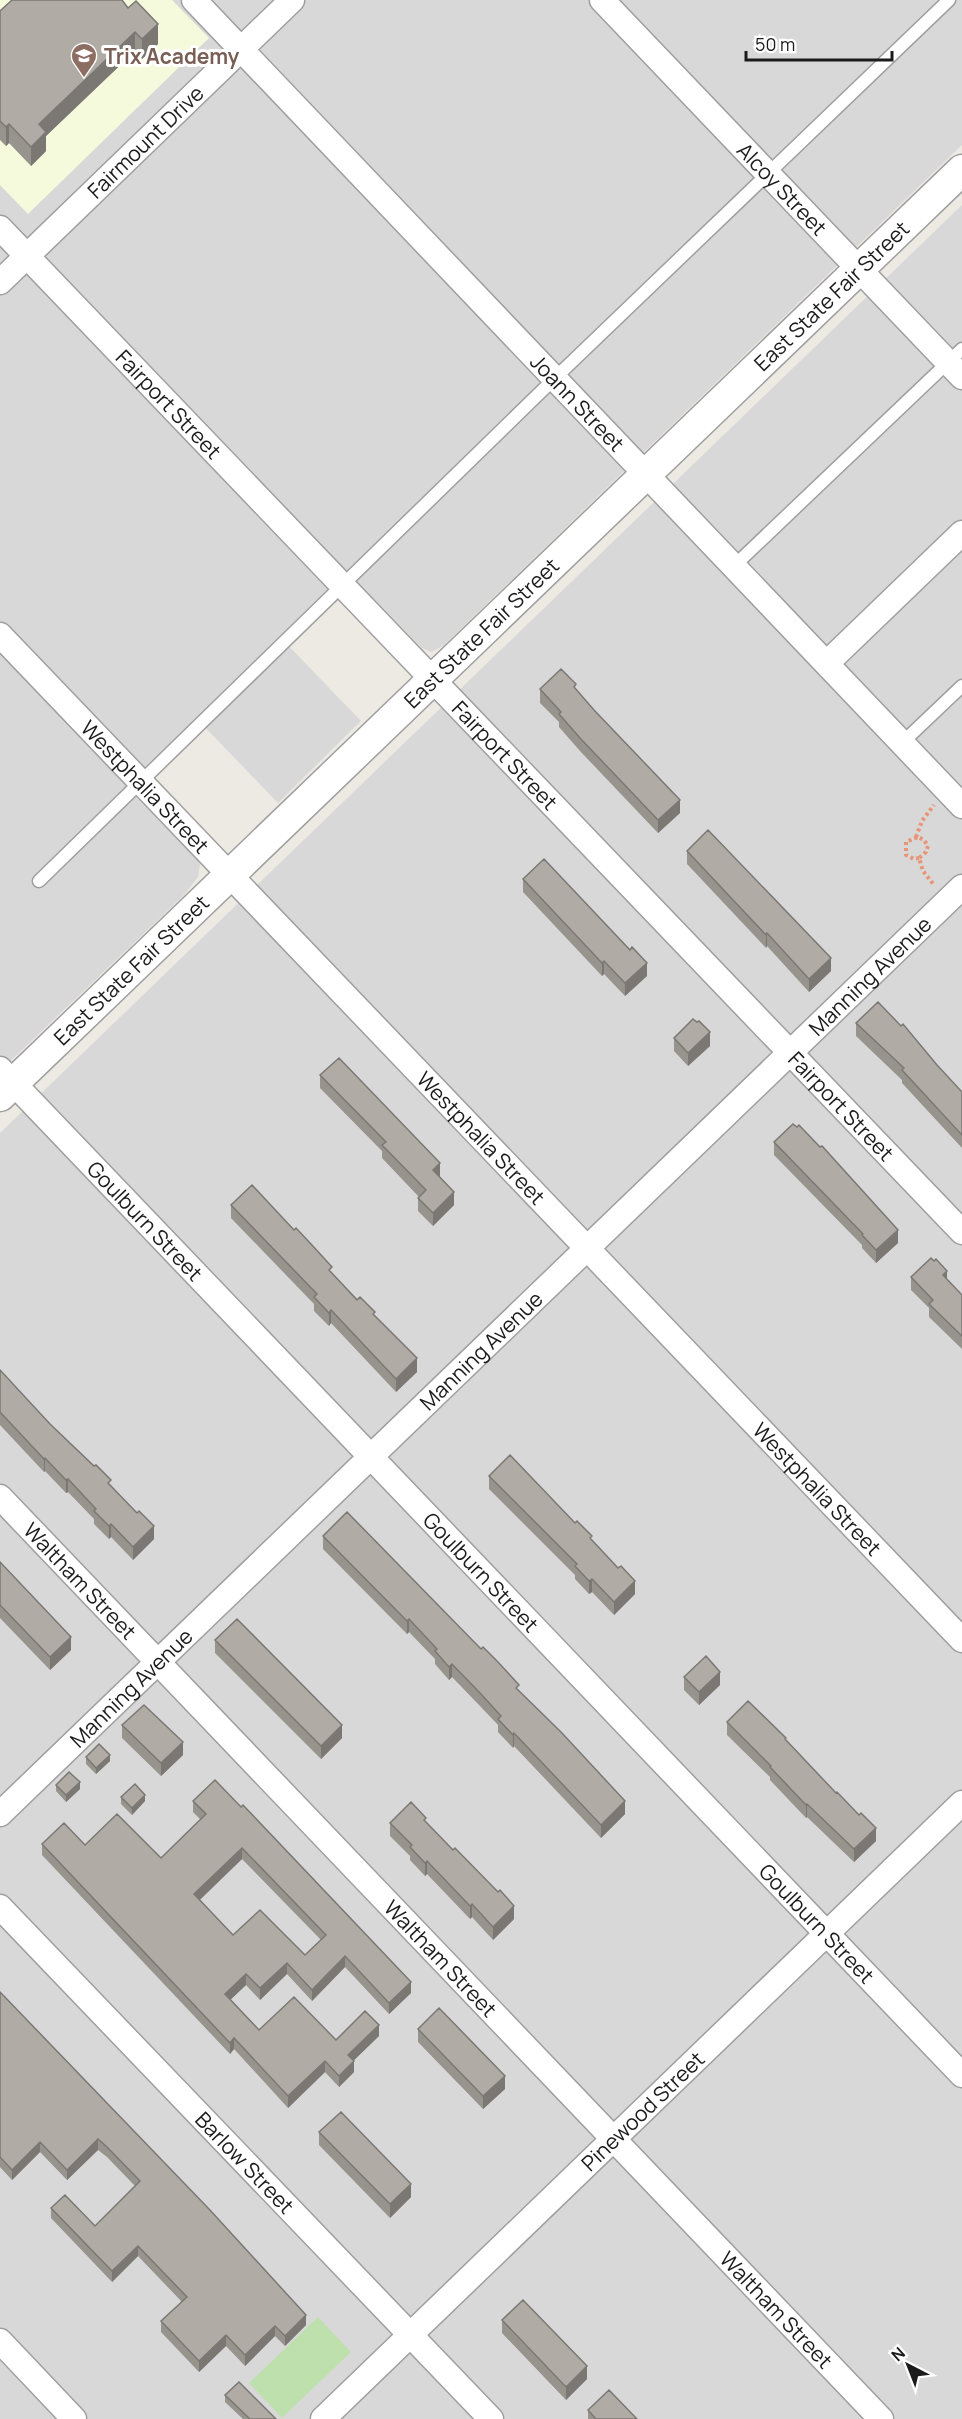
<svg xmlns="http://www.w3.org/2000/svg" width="962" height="2419" font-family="Manrope,sans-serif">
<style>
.residential{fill:#d9d8d8}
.education{fill:#f6fadc}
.grass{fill:#bee0ad}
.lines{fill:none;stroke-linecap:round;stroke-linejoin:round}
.service-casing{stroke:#9f9f9f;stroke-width:15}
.minor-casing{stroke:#9f9f9f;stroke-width:27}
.tertiary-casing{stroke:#9f9f9f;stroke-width:33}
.path{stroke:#e89477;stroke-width:4;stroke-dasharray:3 3;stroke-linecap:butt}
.service{stroke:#fff;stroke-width:12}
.minor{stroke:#fff;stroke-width:24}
.tertiary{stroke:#fff;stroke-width:30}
.wall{fill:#97948e;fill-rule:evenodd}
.shaded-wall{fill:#7b7874}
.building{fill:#b0aca5;stroke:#7b7874;stroke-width:1.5;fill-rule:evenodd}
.labels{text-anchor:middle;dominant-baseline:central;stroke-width:6;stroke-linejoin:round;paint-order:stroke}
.education-label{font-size:21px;font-weight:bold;fill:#785e54;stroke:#fff;text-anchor:start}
.street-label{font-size:21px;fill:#1b1b1b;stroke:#fff}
</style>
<rect width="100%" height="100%" fill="#eceae2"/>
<path class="residential" d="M 0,0 L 962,0 L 962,145 L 443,646 L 431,652 L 422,648 L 348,572 L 281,638 L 361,721 L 278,803 L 196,718 L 125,786 L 196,859 L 200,864 L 198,877 L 184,895 L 0,1071 Z
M 962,205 L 962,2419 L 0,2419 L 0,1133 Z"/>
<path class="education" d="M 0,0 L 172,0 L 209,38 L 28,214 L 0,185 Z"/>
<path class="grass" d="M 318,2317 L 351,2352 L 282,2418 L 249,2383 Z"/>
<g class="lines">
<defs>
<path id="service" d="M 734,566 L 962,349
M 902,743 L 962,686
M 39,881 L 555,378 L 949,0"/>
<g id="minor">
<path id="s1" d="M 194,0 L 962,806"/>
<path id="s2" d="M 602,0 L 962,377"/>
<path id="s3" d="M 0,228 L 962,1232"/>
<path id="s4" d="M 0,282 L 292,0"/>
<path id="s5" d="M 0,635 L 962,1640"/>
<path d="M 827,663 L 962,533"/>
<path id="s6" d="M 0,1069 L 962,2075"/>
<path id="s7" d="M 0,1497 L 881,2419"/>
<path id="s8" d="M 0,1814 L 962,887"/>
<path id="s9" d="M 0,1907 L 491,2419"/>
<path d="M 0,2341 L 74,2419"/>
<path id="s10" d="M 323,2419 L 962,1803"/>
</g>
<g id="tertiary">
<path id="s11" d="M 0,1096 L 962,170"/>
</g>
</defs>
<use href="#service" class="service-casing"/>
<use href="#minor" class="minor-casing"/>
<use href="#tertiary" class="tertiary-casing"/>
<path class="path" d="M 916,837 L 922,821 L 934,805
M 919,858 L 914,859 L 906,855 L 906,842 L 918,837 L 924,840 L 928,846 L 926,852 L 919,858 L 923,871 L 934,885"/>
<use href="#service" class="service"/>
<use href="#minor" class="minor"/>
<use href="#tertiary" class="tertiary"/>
</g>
<path class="wall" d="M 122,0 L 158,44 L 142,59 L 135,51 L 46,136 L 46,151 L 31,166 L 9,143 L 6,146 L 0,140 L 0,11 Z
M 540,689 L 576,689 L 680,813 L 658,833 L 580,751 L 559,727 L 559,722 L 540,703 Z
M 687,851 L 831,971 L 809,992 L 767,946 L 766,948 L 687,864 Z
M 523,879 L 647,976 L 625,996 L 604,974 L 602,976 L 523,892 Z
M 856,1023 L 937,1065 L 962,1092 L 962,1148 L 902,1083 L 902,1080 L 856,1036 Z
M 674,1038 L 710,1046 L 688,1066 L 674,1051 Z
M 320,1075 L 440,1176 L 440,1177 L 454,1205 L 433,1226 L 418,1211 L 418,1198 L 419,1197 L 382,1158 L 382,1151 L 320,1088 Z
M 774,1142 L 898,1243 L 876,1263 L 862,1248 L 862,1245 L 774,1155 Z
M 231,1205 L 332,1273 L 375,1317 L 417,1372 L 396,1392 L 331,1323 L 329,1326 L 314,1311 L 314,1304 L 231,1218 Z
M 911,1277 L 947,1280 L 962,1295 L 962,1349 L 929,1317 L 929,1308 L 911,1290 Z
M 0,1370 L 50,1424 L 111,1485 L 154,1539 L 133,1560 L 111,1537 L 109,1539 L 94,1524 L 94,1519 L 68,1492 L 66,1493 L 45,1471 L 44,1472 L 0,1425 Z
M 489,1476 L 592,1541 L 635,1594 L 614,1615 L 592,1592 L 589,1594 L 575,1579 L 575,1575 L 489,1489 Z
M 323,1536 L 519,1692 L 625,1814 L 601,1838 L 514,1746 L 513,1748 L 498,1732 L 498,1725 L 480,1706 L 452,1677 L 449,1680 L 435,1664 L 435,1659 L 409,1632 L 407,1634 L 323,1549 Z
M 0,1562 L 71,1650 L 50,1670 L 0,1618 Z
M 215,1640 L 342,1738 L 321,1759 L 215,1653 Z
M 684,1677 L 720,1685 L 699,1705 L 684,1690 Z
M 727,1722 L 786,1741 L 876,1841 L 854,1862 L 807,1817 L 806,1818 L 770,1780 L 770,1777 L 727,1735 Z
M 122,1725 L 183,1755 L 161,1776 L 122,1738 Z
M 86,1757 L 110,1761 L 96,1774 L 86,1764 Z
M 56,1785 L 80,1789 L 66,1802 L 56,1791 Z
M 121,1797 L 145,1801 L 132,1815 L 121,1804 Z
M 193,1801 L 411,1993 L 389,2014 L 345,1967 L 312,2001 L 287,1974 L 260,2000 L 246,1985 L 230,2000 L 259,2030 L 336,2040 L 379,2036 L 354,2060 L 354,2072 L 339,2087 L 325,2072 L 288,2108 L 234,2049 L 230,2054 L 42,1855 L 42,1844 L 85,1845 L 161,1858 L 201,1820 L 193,1812 ZM 242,1859 L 321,1940 L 305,1955 L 233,1935 L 200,1900 Z
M 426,1822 L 514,1919 L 493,1940 L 472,1917 L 470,1919 L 427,1874 L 425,1876 L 410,1860 L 410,1856 L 390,1836 L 390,1823 Z
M 0,1992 L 306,2325 L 285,2346 L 275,2336 L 245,2366 L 226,2346 L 199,2372 L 161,2332 L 161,2321 L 182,2302 L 138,2256 L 112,2282 L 51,2218 L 51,2208 L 95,2226 L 135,2186 L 107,2157 L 98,2150 L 67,2180 L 40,2152 L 12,2180 L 0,2167 Z
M 418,2029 L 505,2089 L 483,2109 L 418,2042 Z
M 319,2132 L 411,2197 L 390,2218 L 319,2145 Z
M 502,2320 L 587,2379 L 566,2400 L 502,2333 Z
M 225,2395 L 276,2419 L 243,2419 L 225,2402 Z
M 588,2410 L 637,2419 L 588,2419 Z"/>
<path class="shaded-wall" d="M 158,24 L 158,44 L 142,59 L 142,39 Z
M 135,32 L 135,51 L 46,136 L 46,151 L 31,166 L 31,147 L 39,124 Z
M 9,124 L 9,143 L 6,146 L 6,127 Z
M 680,800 L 680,813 L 658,833 L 658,820 Z
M 767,933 L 767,946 L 766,948 L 766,935 Z
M 831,958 L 831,971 L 809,992 L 809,979 Z
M 604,961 L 604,974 L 602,976 L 602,963 Z
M 647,963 L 647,976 L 625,996 L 625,983 Z
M 710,1032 L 710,1046 L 688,1066 L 688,1053 Z
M 440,1163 L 440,1176 L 433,1183 L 433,1170 Z
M 454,1192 L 454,1205 L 433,1226 L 433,1213 Z
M 898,1230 L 898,1243 L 876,1263 L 876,1250 Z
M 947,1271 L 947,1284 L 943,1275 Z
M 331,1310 L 331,1323 L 329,1326 L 329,1313 Z
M 417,1358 L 417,1372 L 396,1392 L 396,1379 Z
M 45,1458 L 45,1471 L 44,1472 L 44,1459 Z
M 68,1479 L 68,1492 L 66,1493 L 66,1480 Z
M 111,1524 L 111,1537 L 109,1539 L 109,1526 Z
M 154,1526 L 154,1539 L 133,1560 L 133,1547 Z
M 592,1579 L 592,1592 L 589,1594 L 589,1581 Z
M 635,1581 L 635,1594 L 614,1615 L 614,1602 Z
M 409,1619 L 409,1632 L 407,1634 L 407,1621 Z
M 71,1637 L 71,1650 L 50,1670 L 50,1657 Z
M 452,1664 L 452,1677 L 449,1680 L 449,1667 Z
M 720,1672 L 720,1685 L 699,1705 L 699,1692 Z
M 342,1725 L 342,1738 L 321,1759 L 321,1746 Z
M 514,1733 L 514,1746 L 513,1748 L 513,1735 Z
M 183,1742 L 183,1755 L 161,1776 L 161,1763 Z
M 110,1755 L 110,1761 L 96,1774 L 96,1768 Z
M 80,1782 L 80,1789 L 66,1802 L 66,1795 Z
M 145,1795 L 145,1801 L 132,1815 L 132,1808 Z
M 625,1801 L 625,1814 L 601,1838 L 601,1825 Z
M 807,1804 L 807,1817 L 806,1818 L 806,1805 Z
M 876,1828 L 876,1841 L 854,1862 L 854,1849 Z
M 242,1848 L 242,1859 L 194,1905 L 194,1894 Z
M 427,1861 L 427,1874 L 425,1876 L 425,1863 Z
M 472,1904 L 472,1917 L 470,1919 L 470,1906 Z
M 514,1906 L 514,1919 L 493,1940 L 493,1927 Z
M 345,1956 L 345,1967 L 312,2001 L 312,1990 Z
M 287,1963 L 287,1974 L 260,2000 L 260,1988 Z
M 246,1974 L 246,1985 L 225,2005 L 225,1994 Z
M 411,1982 L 411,1993 L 389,2014 L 389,2003 Z
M 379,2025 L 379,2036 L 348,2066 L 348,2055 Z
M 234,2038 L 234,2049 L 230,2054 L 230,2043 Z
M 325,2061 L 325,2072 L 288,2108 L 288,2096 Z
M 354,2061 L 354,2072 L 339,2087 L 339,2076 Z
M 505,2076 L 505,2089 L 483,2109 L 483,2096 Z
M 98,2139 L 98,2150 L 67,2180 L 67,2170 Z
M 40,2142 L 40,2152 L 12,2180 L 12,2170 Z
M 411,2184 L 411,2197 L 390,2218 L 390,2204 Z
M 138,2246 L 138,2256 L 112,2282 L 112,2271 Z
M 306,2315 L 306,2325 L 285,2346 L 285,2336 Z
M 275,2326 L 275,2336 L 245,2366 L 245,2355 Z
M 226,2335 L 226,2346 L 199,2372 L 199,2361 Z
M 587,2366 L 587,2379 L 566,2400 L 566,2387 Z"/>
<path class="building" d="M 12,0 L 122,0 L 128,8 L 136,1 L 158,24 L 142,39 L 135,32 L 39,124 L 46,132 L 31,147 L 9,124 L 6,127 L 0,121 L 0,11 Z
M 561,669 L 576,684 L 574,687 L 594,710 L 680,800 L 658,820 L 580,738 L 559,714 L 561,712 L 540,689 Z
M 708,830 L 831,958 L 809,979 L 767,933 L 766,935 L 687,851 Z
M 544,859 L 630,950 L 632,947 L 647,963 L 625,983 L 604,961 L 602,963 L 523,879 Z
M 878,1002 L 901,1026 L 903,1024 L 937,1065 L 962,1092 L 962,1135 L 902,1070 L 904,1068 L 856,1023 Z
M 693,1019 L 697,1022 L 699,1021 L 710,1032 L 688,1053 L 674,1038 Z
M 339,1058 L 440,1163 L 433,1170 L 454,1192 L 433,1213 L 418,1198 L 426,1190 L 382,1145 L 386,1142 L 320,1075 Z
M 793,1124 L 797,1127 L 799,1125 L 820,1147 L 822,1146 L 898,1230 L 876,1250 L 862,1235 L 863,1234 L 774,1142 Z
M 252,1185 L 294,1230 L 296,1228 L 311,1244 L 332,1267 L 329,1270 L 357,1300 L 360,1297 L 375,1312 L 373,1314 L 417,1358 L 396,1379 L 331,1310 L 329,1313 L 314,1297 L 317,1294 L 231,1205 Z
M 931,1258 L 934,1261 L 936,1259 L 947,1271 L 943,1275 L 962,1295 L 962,1336 L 929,1304 L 933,1300 L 911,1277 Z
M 0,1370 L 50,1424 L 94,1466 L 96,1465 L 111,1480 L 108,1483 L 137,1513 L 139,1511 L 154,1526 L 133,1547 L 111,1524 L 109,1526 L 94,1511 L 96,1509 L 68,1479 L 66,1480 L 45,1458 L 44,1459 L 0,1412 Z
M 510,1455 L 575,1523 L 577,1521 L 592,1536 L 590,1538 L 618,1568 L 621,1566 L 635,1581 L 614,1602 L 592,1579 L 589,1581 L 575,1566 L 577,1564 L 489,1476 Z
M 347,1512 L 481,1649 L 483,1647 L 498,1662 L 519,1685 L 516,1688 L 561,1732 L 625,1801 L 601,1825 L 514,1733 L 513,1735 L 498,1719 L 501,1716 L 480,1693 L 452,1664 L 449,1667 L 435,1651 L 437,1649 L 409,1619 L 407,1621 L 323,1536 Z
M 0,1562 L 71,1637 L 50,1657 L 0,1605 Z
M 237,1619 L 342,1725 L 321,1746 L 215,1640 Z
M 706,1656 L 720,1672 L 699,1692 L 684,1677 Z
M 748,1701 L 786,1738 L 785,1739 L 836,1793 L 837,1792 L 859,1815 L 861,1813 L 876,1828 L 854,1849 L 807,1804 L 806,1805 L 770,1767 L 771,1766 L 727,1722 Z
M 144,1705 L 183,1742 L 161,1763 L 122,1725 Z
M 99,1744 L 110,1755 L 96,1768 L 86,1757 Z
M 69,1772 L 80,1782 L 66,1795 L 56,1785 Z
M 215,1780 L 241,1807 L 243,1805 L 411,1982 L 389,2003 L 345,1956 L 312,1990 L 287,1963 L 260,1988 L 246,1974 L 225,1994 L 259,2030 L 294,1997 L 336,2040 L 365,2011 L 379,2025 L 348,2055 L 354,2061 L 339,2076 L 325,2061 L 288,2096 L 234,2038 L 230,2043 L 42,1844 L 64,1823 L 85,1845 L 117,1814 L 161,1858 L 206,1814 L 193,1801 ZM 242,1848 L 326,1935 L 305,1955 L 260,1910 L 233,1935 L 194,1894 Z
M 135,1784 L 145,1795 L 132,1808 L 121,1797 Z
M 411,1802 L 426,1818 L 424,1820 L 453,1850 L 455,1848 L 498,1892 L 500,1890 L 514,1906 L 493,1927 L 472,1904 L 470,1906 L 427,1861 L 425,1863 L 410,1847 L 412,1845 L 390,1823 Z
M 0,1992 L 209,2209 L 306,2315 L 285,2336 L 275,2326 L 245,2355 L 226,2335 L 199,2361 L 161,2321 L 187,2297 L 138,2246 L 112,2271 L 51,2208 L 65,2195 L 95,2226 L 140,2181 L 107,2147 L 98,2139 L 67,2170 L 40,2142 L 12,2170 L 0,2157 Z
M 439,2008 L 505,2076 L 483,2096 L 418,2029 Z
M 341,2112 L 411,2184 L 390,2204 L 319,2132 Z
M 523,2300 L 587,2366 L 566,2387 L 502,2320 Z
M 239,2382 L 276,2419 L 250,2419 L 225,2395 Z
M 609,2390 L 637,2419 L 596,2419 L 588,2410 Z"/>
<defs>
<symbol id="school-pin" viewBox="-11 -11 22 30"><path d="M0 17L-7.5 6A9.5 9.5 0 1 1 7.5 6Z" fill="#8d6e63" stroke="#fff"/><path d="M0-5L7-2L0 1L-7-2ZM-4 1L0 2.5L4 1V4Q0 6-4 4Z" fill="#fff"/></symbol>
</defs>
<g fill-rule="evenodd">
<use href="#school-pin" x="69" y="41" width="30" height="40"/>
</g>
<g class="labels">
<g class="education-label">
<text x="104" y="56">Trix Academy</text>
</g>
<g class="street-label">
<text stroke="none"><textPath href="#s4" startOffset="202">Fairmount Drive</textPath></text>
<text stroke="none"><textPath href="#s2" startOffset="261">Alcoy Street</textPath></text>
<text stroke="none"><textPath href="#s11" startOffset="1154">East State Fair Street</textPath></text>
<text stroke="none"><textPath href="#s1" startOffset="556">Joann Street</textPath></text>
<text stroke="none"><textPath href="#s3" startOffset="244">Fairport Street</textPath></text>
<text stroke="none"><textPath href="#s11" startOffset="668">East State Fair Street</textPath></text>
<text stroke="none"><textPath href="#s3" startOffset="730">Fairport Street</textPath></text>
<text stroke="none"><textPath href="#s5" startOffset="210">Westphalia Street</textPath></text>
<text stroke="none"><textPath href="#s11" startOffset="182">East State Fair Street</textPath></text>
<text stroke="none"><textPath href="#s8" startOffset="1208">Manning Avenue</textPath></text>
<text stroke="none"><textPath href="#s3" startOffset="1216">Fairport Street</textPath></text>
<text stroke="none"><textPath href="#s5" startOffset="696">Westphalia Street</textPath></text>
<text stroke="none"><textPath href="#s6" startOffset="210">Goulburn Street</textPath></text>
<text stroke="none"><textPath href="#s8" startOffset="668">Manning Avenue</textPath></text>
<text stroke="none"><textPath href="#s5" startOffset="1182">Westphalia Street</textPath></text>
<text stroke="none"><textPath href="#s6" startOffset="696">Goulburn Street</textPath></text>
<text stroke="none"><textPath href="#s7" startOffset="116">Waltham Street</textPath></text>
<text stroke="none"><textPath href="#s8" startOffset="182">Manning Avenue</textPath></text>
<text stroke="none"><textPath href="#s6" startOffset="1182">Goulburn Street</textPath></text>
<text stroke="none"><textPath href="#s7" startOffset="638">Waltham Street</textPath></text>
<text stroke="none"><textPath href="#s10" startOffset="444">Pinewood Street</textPath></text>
<text stroke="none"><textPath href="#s9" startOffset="354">Barlow Street</textPath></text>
<text stroke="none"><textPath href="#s7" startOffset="1124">Waltham Street</textPath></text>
</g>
</g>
<g transform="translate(908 2365) rotate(318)" stroke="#ffffff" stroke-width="4.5" paint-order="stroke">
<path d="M0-4.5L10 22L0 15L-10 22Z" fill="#1b1b1b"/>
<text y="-9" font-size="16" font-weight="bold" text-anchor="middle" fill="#1b1b1b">N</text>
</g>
<path d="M746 51v9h146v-9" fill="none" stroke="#1b1b1b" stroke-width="3"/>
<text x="755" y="51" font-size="18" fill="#1b1b1b" stroke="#ffffff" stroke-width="4.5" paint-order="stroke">50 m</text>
</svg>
